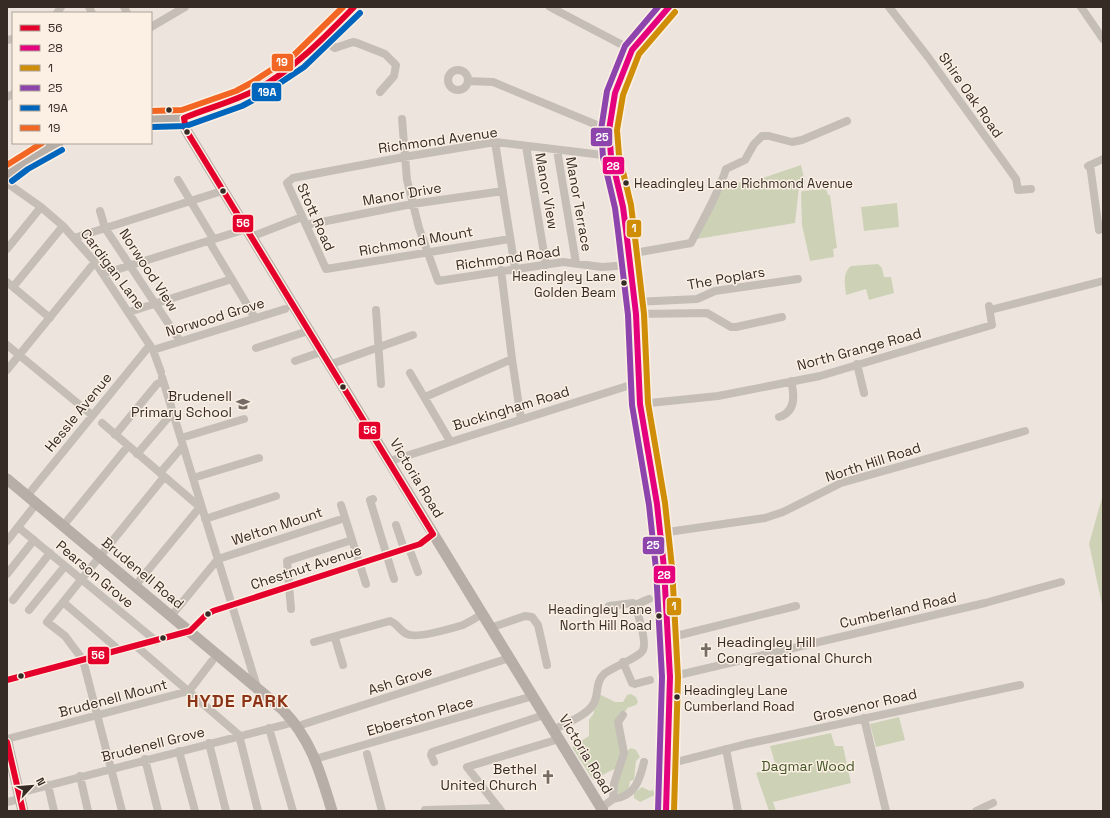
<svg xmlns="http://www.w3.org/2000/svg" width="1110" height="818" font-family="'Space Grotesk',sans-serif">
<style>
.green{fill:#cdd2b6}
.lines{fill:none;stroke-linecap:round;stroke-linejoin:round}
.street{stroke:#c5beb7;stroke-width:8}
.secondary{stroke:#b6aea7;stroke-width:11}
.highway{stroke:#aca49d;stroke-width:15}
.bus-1-casing{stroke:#fbf0e3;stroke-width:9}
.bus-2-casing{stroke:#fbf0e3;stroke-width:9}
.bus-3-casing{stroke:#fbf0e3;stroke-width:9}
.bus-4-casing{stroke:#fbf0e3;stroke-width:9}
.bus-5-casing{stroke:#fbf0e3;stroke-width:9}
.bus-6-casing{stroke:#fbf0e3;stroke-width:9}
.bus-1{stroke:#e4002b;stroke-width:6}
.bus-2{stroke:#e5007d;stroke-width:6}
.bus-3{stroke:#d08d07;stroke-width:6}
.bus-4{stroke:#8e44ad;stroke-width:6}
.bus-5{stroke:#0065bd;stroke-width:6}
.bus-6{stroke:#f26522;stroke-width:6}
.bus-dot{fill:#362b25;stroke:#fbf0e3;stroke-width:1.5}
.labels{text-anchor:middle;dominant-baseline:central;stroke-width:3;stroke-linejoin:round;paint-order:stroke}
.bus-label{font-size:13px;fill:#362b25;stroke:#fbf0e3;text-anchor:start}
.street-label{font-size:14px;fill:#362b25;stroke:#fbf0e3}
.poi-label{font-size:14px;fill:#362b25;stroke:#fbf0e3;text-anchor:end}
.park-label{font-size:14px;fill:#445627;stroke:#fbf0e3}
.district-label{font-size:18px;font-weight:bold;letter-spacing:1px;fill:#8c3417;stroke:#fbf0e3}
.line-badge{stroke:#fbf0e3;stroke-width:1.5}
.badge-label{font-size:11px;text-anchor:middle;font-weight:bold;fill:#fff}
</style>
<rect width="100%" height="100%" fill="#ede5dd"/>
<path class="green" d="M 801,165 L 805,182 L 799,188 L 795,223 L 697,239 L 724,187 L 723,185 L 757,180 Z
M 826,189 L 828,195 L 830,195 L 837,248 L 833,249 L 834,257 L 810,261 L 802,225 L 801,193 L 802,191 Z
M 897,203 L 899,227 L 864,231 L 861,207 Z
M 878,264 L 882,268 L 884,277 L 891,277 L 894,293 L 869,300 L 866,289 L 846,295 C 845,285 842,273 851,266 Z
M 1103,494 L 1103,609 L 1089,544 Z
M 599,694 L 615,702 L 623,702 L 627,695 L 631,694 L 636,697 L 638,702 L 636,705 L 627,708 L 626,711 L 618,714 L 626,752 L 631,748 L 636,750 L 640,757 L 636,761 L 634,780 L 630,781 L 628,791 L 620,795 L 617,793 L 617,785 L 624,764 L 593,780 L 572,747 L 589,736 L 589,720 L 594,713 L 593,707 Z
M 899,717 L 905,740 L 876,747 L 870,724 Z
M 831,733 L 835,746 L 843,746 L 851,783 L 773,802 L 776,811 L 769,811 L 756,773 L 776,767 L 770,746 Z
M 642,787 L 650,791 L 653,790 L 655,795 L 640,802 L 634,798 L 634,793 Z"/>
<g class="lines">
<path class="street" d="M 89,7 L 92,13
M 124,7 L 127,13
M 550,7 L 632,50
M 889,7 L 928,57 L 1016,179 L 1018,190 L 1031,189
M 1081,7 L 1103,39
M 57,13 L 61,7
M 151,27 L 185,7
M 7,40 L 13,39
M 322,40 L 335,48 L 353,42 L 357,43 L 385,54 L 396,65 L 394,76 L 380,92
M448 80a10 10 0 1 1 20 0a10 10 0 1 1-20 0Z
M 468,81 L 493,82 L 609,130
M 7,97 L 13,94
M 402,119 L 407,180 L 419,228 L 438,281 L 563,262 L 602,267 L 630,265
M 495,142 L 515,268
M 526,146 L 546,265
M 557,150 L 576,263
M 1090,165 L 1099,230
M 1088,166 L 1103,159
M 178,180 L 214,240
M 7,183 L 41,207 L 63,226 L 95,262 L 153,350 L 161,372
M 100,211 L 105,228 L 180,341
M 306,225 L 412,204 L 503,191
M 251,237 L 302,217
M 74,238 L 222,191
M 510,239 L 326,269 L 287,183 L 293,178 L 404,157 L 495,142 L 611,156
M 209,241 L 255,318
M 7,249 L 41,207
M 629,254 L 691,243 C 703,219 718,195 726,169 L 745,160 L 754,144 L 762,136 L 769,136 L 792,142 L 802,140 L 847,121
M 501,270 L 512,359 L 521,419
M 103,274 L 246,229
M 7,282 L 50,318
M 13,287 L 63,226
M 635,302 L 697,299 L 715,291 L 798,279
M 376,310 L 381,384
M 990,310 L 1103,281
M 129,312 L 232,279
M 636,314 L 707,313 L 731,327 L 736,327 L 782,317
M 7,345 L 92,415
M 256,348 L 308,331
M 153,350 L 285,309
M 295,361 L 321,352
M 857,364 L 864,393
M 329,365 L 413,335
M 7,370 L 95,262
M 410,373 L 450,441
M 162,377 L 257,687
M 425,397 L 512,359
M 640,404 L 718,396 L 820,376 L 992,325 L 989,306
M 779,417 C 795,412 795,396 791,381
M 102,423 L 201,508
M 115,435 L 157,384 L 163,381
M 181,438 L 244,419
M 137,454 L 173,412
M 390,461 L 640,382
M 160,473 L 183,446
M 193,478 L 259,458
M 27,496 L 150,345
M 373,499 L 370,500 L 394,579
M 341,505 L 366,584
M 205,519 L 276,496
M 396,525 L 404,549
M 63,526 L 128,446
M 18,527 L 156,641
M 661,533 L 765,518 L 783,512 L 841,483 L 1025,431
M 7,541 L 36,504
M 409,548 L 418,572
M 7,574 L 34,540
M 135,586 L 200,507
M 13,600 L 50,553
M 63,602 L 119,650
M 635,605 L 649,599
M 291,609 L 287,561 L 352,540
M 29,610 L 65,566
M 171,616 L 218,559 L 345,518
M 490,628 L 525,616 L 532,617 L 538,625 L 547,665
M 335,638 L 343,665
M 668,638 L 796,606
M 314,642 L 390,621 C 398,624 400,631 407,634 C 416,639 453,628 463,625 C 469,622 476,618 482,614
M 136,646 L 239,735 L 258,811
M 623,662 L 632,683 L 635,684 L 650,680
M 670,677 L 985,603 L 1061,582
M 7,680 L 190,631 L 205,616 L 213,611 L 420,544 L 433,534
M 864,718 L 886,811
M 298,726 L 509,658
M 269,728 L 293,811
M 553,730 C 566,723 587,716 594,703 C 599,693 595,683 604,674 C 613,667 640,657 643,650 C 647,641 638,614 635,605 L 633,603 L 609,606
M 7,739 L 189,691 L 212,661
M 209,743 L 226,811
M 726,749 L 738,811
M 179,751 L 195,811
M 367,754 L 382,811
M 145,759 L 158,811
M 315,759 L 533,696
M 434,762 L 431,755 L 432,752 L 544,715
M 668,764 L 746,744 L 1020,685
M 80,776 L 88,811
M 48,785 L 54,811
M 19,793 L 295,722
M 613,799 C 635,797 640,779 644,762
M 7,802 L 20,799
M 601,808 L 613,799 L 614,784 L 624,753 L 618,722 L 623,715
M 425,810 L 499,808
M 122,811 L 83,660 L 65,636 L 47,622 L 164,477
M 501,811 L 467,767 L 559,739
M 976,811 L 993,803"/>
<path class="secondary" d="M 184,118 L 186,130 L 603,811
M 151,119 L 184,118 L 239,98 L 255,90 L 299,61 L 354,7
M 7,175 L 24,162 L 58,143
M 7,479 L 282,709 C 311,739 320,771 332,811
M 7,742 L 23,811"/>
<path class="highway" d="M 666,811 L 670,677 L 664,568 L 657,504 L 640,404 L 636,314 L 626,230 L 623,207 L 611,156 L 609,130 L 615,93 L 632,50 L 669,7"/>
<defs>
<path id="bus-1" d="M 184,118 L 186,130 L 433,534
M 184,118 C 208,108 233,102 256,90 C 294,69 324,38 354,7
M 190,631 L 205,616 L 213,611 L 420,544 L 433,534
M 7,680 L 190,631
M 7,742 L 23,811"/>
<path id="bus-2" d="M 666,811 L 670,677 L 664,568 L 657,504 L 640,404 L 636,314 L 626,230 L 623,207 L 611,156 L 609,130 L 615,93 L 632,50 L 669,7"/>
<path id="bus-3" d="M 674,811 L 678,677 L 672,567 L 665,503 L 648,403 L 644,314 L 634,229 L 631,205 L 619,155 L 617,130 L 623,95 L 639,54 L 675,12"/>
<path id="bus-4" d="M 658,811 L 662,677 L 656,569 L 649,505 L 632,405 L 628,315 L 618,231 L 615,208 L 603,157 L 601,130 L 607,91 L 625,46 L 658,7"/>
<path id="bus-5" d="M 151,127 L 186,126 L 242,106 L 259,97 L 304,67 L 360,13
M 12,181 L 28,169 L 62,150"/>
<path id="bus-6" d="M 151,111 L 182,110 L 236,91 L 251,83 L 294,55 L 343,7
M 7,165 L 42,143"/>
</defs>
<use href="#bus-1" class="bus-1-casing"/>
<use href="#bus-2" class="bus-2-casing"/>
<use href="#bus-3" class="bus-3-casing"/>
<use href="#bus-4" class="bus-4-casing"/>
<use href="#bus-5" class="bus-5-casing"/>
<use href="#bus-6" class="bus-6-casing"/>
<use href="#bus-1" class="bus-1"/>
<use href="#bus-2" class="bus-2"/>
<use href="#bus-3" class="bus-3"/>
<use href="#bus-4" class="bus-4"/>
<use href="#bus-5" class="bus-5"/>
<use href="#bus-6" class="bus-6"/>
</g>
<defs>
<symbol id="school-bare" viewBox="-9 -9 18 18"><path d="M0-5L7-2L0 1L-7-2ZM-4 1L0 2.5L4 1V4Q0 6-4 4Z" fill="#766c65" stroke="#fbf0e3" stroke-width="2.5" paint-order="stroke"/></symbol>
<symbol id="church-bare" viewBox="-9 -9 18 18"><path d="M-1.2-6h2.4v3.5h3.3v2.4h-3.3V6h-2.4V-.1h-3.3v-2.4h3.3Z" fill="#766c65" stroke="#fbf0e3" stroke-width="2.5" paint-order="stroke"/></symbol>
</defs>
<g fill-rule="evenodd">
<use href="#school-bare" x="233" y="394" width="20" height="20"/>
<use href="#church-bare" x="696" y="640" width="20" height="20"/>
<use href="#church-bare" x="538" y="767" width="20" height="20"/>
</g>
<g class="bus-dot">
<circle cx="169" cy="110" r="3.5"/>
<circle cx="187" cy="132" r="3.5"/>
<circle cx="626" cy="183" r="3.5"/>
<circle cx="223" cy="191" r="3.5"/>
<circle cx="624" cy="283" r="3.5"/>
<circle cx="343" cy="387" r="3.5"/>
<circle cx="208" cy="614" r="3.5"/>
<circle cx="659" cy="616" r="3.5"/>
<circle cx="163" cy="638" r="3.5"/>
<circle cx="21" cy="676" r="3.5"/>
<circle cx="677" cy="697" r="3.5"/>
</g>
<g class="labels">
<g class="bus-label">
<text x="634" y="183">Headingley Lane Richmond Avenue</text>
<text x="616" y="276" text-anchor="end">Headingley Lane<tspan x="616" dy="16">Golden Beam</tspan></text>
<text x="652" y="609" text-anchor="end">Headingley Lane<tspan x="652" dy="16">North Hill Road</tspan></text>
<text x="684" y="690">Headingley Lane<tspan x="684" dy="16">Cumberland Road</tspan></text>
</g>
<g class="street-label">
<text transform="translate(971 95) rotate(55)">Shire Oak Road</text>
<text transform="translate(438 140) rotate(-8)">Richmond Avenue</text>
<text transform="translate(547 191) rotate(80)">Manor View</text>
<text transform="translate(402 194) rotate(-10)">Manor Drive</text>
<text transform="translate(579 204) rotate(80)">Manor Terrace</text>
<text transform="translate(316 217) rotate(66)">Stott Road</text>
<text transform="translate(416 241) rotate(-10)">Richmond Mount</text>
<text transform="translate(508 258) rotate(-8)">Richmond Road</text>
<text transform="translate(113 269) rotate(53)">Cardigan Lane</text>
<text transform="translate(149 270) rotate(57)">Norwood View</text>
<text transform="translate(726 278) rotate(-10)">The Poplars</text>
<text transform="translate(215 317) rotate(-17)">Norwood Grove</text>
<text transform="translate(859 349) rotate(-15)">North Grange Road</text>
<text transform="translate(511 408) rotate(-17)">Buckingham Road</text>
<text transform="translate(78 412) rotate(-51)">Hessle Avenue</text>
<text transform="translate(873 462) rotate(-18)">North Hill Road</text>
<text transform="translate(417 478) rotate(59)">Victoria Road</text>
<text transform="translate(277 526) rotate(-18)">Welton Mount</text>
<text transform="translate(306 567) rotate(-18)">Chestnut Avenue</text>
<text transform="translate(143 573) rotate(40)">Brudenell Road</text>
<text transform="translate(95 574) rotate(40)">Pearson Grove</text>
<text transform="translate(898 610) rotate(-13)">Cumberland Road</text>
<text transform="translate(400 680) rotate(-18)">Ash Grove</text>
<text transform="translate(113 698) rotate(-15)">Brudenell Mount</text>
<text transform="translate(865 705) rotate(-13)">Grosvenor Road</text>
<text transform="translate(420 716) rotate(-16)">Ebberston Place</text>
<text transform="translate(153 744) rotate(-14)">Brudenell Grove</text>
<text transform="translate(586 754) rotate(59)">Victoria Road</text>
</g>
<g class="poi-label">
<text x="232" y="396">Brudenell<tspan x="232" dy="16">Primary School</tspan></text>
<text x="717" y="642" text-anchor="start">Headingley Hill<tspan x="717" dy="16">Congregational Church</tspan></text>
<text x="537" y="769">Bethel<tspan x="537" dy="16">United Church</tspan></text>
</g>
<g class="park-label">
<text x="808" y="766">Dagmar Wood</text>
</g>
<g class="district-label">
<text x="238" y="700">HYDE PARK</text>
</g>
</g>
<g class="line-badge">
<rect x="271" y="53" width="23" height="19" rx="4" fill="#f26522"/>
<rect x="251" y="82" width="31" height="20" rx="4" fill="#0065bd"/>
<rect x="590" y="127" width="23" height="20" rx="4" fill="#8e44ad"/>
<rect x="602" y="156" width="23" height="19" rx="4" fill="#e5007d"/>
<rect x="232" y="214" width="22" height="19" rx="4" fill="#e4002b"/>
<rect x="626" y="219" width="16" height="19" rx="4" fill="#d08d07"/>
<rect x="358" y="421" width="23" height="19" rx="4" fill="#e4002b"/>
<rect x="642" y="536" width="23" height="19" rx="4" fill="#8e44ad"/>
<rect x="653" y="565" width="23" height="19" rx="4" fill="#e5007d"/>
<rect x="666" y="597" width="16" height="19" rx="4" fill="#d08d07"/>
<rect x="87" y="646" width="23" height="19" rx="4" fill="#e4002b"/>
</g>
<g class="badge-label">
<text x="282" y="66">19</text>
<text x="267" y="96">19A</text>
<text x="602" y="141">25</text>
<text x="613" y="170">28</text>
<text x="243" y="227">56</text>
<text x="634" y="232">1</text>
<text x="370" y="434">56</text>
<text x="653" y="549">25</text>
<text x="664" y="579">28</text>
<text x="674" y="610">1</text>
<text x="98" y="659">56</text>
</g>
<rect width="1110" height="818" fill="none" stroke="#362b25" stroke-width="16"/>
<rect x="12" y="12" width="140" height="132" fill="#fbf0e3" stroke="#aca197"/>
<rect x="20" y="25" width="20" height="6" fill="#e4002b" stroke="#aca197"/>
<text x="48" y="32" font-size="12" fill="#362b25">56</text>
<rect x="20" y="45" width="20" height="6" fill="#e5007d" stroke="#aca197"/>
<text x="48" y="52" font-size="12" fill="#362b25">28</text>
<rect x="20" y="65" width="20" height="6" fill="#d08d07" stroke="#aca197"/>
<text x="48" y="72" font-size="12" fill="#362b25">1</text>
<rect x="20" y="85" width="20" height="6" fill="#8e44ad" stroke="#aca197"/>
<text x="48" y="92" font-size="12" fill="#362b25">25</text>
<rect x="20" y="105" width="20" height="6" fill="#0065bd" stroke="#aca197"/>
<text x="48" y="112" font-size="12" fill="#362b25">19A</text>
<rect x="20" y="125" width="20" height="6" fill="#f26522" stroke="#aca197"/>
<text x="48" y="132" font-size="12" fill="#362b25">19</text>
<g transform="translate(32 786) rotate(64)" stroke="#fbf0e3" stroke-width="3" paint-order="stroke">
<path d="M0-3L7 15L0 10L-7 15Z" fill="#362b25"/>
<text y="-6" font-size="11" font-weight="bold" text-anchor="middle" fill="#362b25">N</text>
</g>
</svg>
